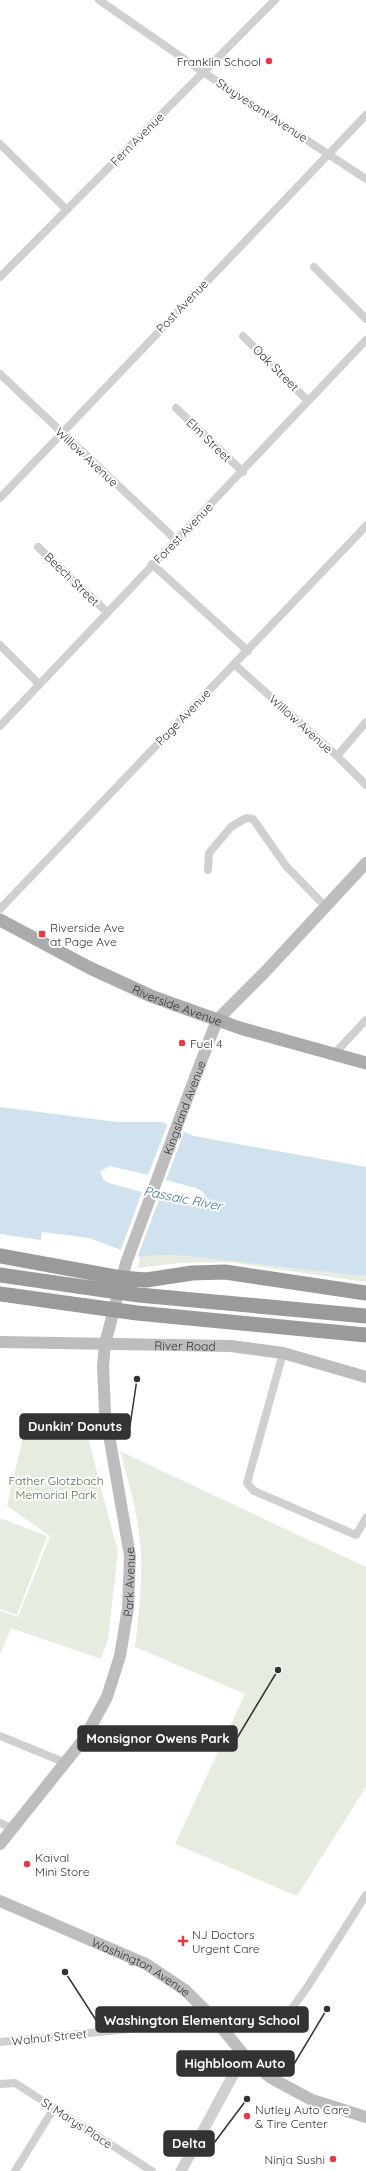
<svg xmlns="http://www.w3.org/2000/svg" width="366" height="2171" font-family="Quicksand,sans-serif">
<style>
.green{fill:#e6ecdf}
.water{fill:#cfe2ee}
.pier{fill:#fff}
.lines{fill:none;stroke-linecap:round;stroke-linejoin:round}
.minor{stroke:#d0d0d0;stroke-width:8}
.tertiary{stroke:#d0d0d0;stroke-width:11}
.secondary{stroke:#bdbdbd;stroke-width:12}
.primary{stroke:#ababab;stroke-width:13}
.motorway{stroke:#9a9a9a;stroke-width:15}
.poi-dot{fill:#e63946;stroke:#fff;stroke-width:1.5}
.labels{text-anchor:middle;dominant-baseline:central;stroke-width:4;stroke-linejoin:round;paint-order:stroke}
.poi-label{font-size:12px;fill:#333;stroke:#fff;text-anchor:start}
.street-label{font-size:12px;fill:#333;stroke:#fff}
.park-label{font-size:12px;fill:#56703f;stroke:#fff}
.water-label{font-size:13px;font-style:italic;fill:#3f7597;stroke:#fff}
.leader{fill:none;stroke:#333;stroke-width:1.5}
.callout-dot{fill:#333;stroke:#fff;stroke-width:1.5}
.callout{fill:#333;stroke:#333;stroke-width:1.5}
.callout-label{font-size:13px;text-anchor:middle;font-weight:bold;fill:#fff}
</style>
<rect width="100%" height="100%" fill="#fff"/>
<path class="green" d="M 154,1255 C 225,1257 296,1265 366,1276 L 366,1282 L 228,1262 L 179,1263 L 138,1268 L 140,1257 Z
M 27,1419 L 86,1423 L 87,1434 L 118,1552 L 108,1639 L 101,1659 L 11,1628 L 0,1655 L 0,1611 L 18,1617 L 50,1536 L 7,1506 Z
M 120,1451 L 366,1567 L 366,1787 L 297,1896 L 175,1844 L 245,1694 L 135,1647 C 139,1617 142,1583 141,1552 C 139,1518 129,1483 120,1451 Z
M 0,1518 L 47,1536 L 17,1615 L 0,1609 Z"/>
<path class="water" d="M 0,1107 L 118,1122 L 162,1122 L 194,1136 L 366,1167 L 366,1276 L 187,1256 L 154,1255 L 140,1257 L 89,1238 L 42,1232 L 41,1240 L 0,1234 Z"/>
<path class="pier" d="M 168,1123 L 185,1130 L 166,1180 L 196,1188 L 202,1191 L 209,1200 L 194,1206 L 160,1197 L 137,1258 L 120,1252 L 142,1192 L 109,1183 L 104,1180 L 100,1172 L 109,1166 L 114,1167 L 148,1175 Z"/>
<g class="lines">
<path class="minor" d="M 99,0 L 203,72 L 366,179
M 0,144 L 67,210
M 314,267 L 366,319
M 0,277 L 275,0
M 243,336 L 308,401
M 0,374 L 175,539
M 176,408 L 243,472
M 0,498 L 366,115
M 38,547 L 107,612
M 152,564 L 248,651
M 0,645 L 39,684
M 234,664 L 337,756 L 366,785
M 0,726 L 366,340
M 337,756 L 366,722
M 208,870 L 209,853 L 231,827 L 246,818 L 253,819 L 286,866 L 326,907
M 0,909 L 366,526
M 334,1054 L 366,1020
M 283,1353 L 247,1483 L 254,1491 L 356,1535 L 366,1518
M 0,1736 L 66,1763
M 0,1823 L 14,1829
M 0,2042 L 199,2022 L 236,2022 L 288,2014 L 308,1986 L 366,1895
M 0,2084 L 15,2083 L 152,2171
M 15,2171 L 54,2108"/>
<path class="tertiary" d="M 181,2171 L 244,2055"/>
<g class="secondary">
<path id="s1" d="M 0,1342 L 231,1346 L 283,1353 L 366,1377"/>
<path id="s2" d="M 0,1844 L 84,1739 L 107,1697 L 120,1656 L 128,1608 L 130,1556 L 105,1412 L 103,1366 L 105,1344 L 126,1263 L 188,1096 L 217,1020 L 265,972 L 366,863"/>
<path id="s3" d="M 0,1901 L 146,1964 L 185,1990 L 217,2022 L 244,2055 L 271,2078 L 312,2100 L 366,2117"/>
</g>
<path class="primary" id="s4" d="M 0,920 L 90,968 L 151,996 L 240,1028 L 366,1063"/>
<path class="motorway" d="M 0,1256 L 121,1278 L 146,1280 L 192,1273 L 225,1272 L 366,1293
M 0,1275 L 139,1295 L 366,1316
M 0,1294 L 137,1313 L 366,1335"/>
</g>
<g class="poi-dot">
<circle cx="269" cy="61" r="4"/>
<rect x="38" y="930" width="8" height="8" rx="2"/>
<circle cx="182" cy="1043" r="4"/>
<circle cx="27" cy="1864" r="4"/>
<path d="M181 1935h4v4h4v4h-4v4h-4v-4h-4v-4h4z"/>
<circle cx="247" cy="2116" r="4"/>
<circle cx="333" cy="2159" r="4"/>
</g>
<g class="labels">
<g class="poi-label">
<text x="261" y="61" text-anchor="end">Franklin School</text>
<text x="50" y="927">Riverside Ave<tspan x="50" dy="14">at Page Ave</tspan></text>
<text x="190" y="1043">Fuel 4</text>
<text x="35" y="1857">Kaival<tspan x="35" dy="14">Mini Store</tspan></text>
<text x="192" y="1934">NJ Doctors<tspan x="192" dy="14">Urgent Care</tspan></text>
<text x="255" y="2109">Nutley Auto Care<tspan x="255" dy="14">&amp; Tire Center</tspan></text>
<text x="325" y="2159" text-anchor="end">Ninja Sushi</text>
</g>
<g class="street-label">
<text transform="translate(262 110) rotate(33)">Stuyvesant Avenue</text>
<text transform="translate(137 139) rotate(-45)">Fern Avenue</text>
<text transform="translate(182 306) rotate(-46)">Post Avenue</text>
<text transform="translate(276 368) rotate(45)">Oak Street</text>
<text transform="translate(209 440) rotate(44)">Elm Street</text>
<text transform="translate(87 457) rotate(43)">Willow Avenue</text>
<text transform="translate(183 533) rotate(-46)">Forest Avenue</text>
<text transform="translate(72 579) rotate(44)">Beech Street</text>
<text transform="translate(183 717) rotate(-46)">Page Avenue</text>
<text transform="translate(301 724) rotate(42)">Willow Avenue</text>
<text stroke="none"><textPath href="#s4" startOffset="197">Riverside Avenue</textPath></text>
<text stroke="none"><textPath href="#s2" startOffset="790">Kingsland Avenue</textPath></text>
<text stroke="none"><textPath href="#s1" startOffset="185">River Road</textPath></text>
<text stroke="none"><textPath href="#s2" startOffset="300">Park Avenue</textPath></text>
<text stroke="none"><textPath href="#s3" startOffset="156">Washington Avenue</textPath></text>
<text transform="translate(49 2037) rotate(-6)">Walnut Street</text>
<text transform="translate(77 2123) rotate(33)">St Marys Place</text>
</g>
<g class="park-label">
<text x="56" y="1480">Father Glotzbach<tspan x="56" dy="14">Memorial Park</tspan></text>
</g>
<g class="water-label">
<text transform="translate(183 1198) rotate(11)">Passaic River</text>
</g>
</g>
<path class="leader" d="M137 1379L130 1426M278 1670L237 1738M65 1972L96 2020M327 2009L294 2064M247 2099L214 2143"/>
<g class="callout-dot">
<circle cx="137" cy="1379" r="4"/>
<circle cx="278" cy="1670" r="4"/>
<circle cx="65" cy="1972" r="4"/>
<circle cx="327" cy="2009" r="4"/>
<circle cx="247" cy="2099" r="4"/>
</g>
<g class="callout">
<rect x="20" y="1414" width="110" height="25" rx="4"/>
<rect x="78" y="1726" width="159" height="25" rx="4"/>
<rect x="96" y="2007" width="212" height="25" rx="4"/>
<rect x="177" y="2051" width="117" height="25" rx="4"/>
<rect x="164" y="2131" width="50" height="25" rx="4"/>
</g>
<g class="callout-label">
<text x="75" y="1431">Dunkin' Donuts</text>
<text x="158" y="1743">Monsignor Owens Park</text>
<text x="202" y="2025">Washington Elementary School</text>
<text x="235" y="2068">Highbloom Auto</text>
<text x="189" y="2148">Delta</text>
</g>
</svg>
